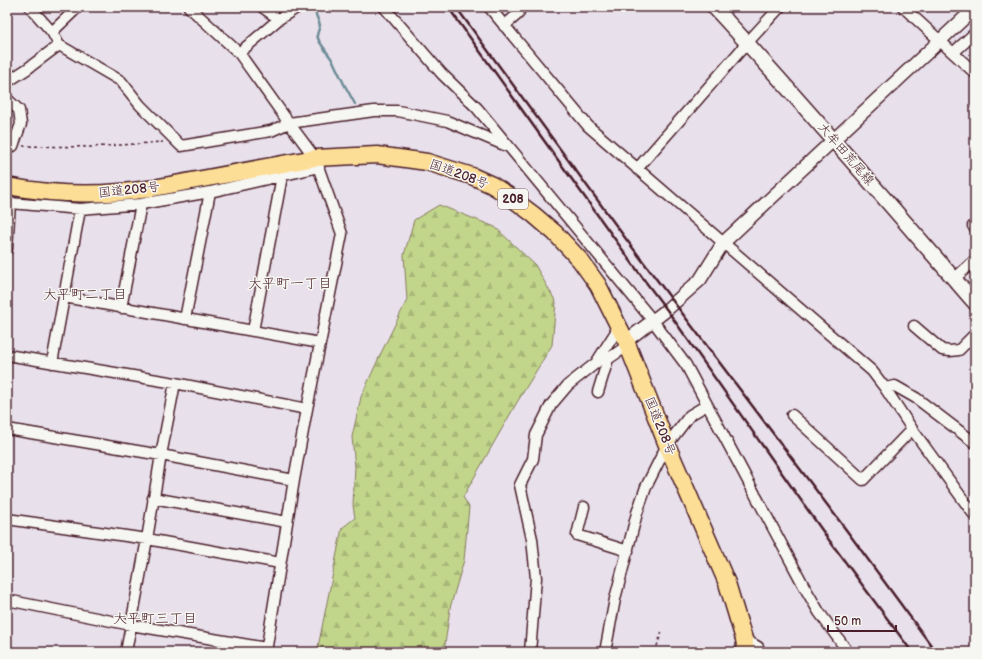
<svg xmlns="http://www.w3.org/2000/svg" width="982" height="659" font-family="'Balsamiq Sans','Klee One',sans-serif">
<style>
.forest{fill:url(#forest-firs);stroke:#867a5b}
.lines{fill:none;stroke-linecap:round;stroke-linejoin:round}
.stream{stroke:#6d8c96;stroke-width:2.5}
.minor-casing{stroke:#4a1f2b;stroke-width:13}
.tertiary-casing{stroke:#4a1f2b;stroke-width:15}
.secondary-casing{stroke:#4a1f2b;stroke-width:17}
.trunk-casing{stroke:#4a1f2b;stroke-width:19}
.path{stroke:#4a1f2b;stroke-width:1.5;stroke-dasharray:3 3;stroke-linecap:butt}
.minor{stroke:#f6f6f2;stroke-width:10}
.tertiary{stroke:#f6f6f2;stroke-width:12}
.secondary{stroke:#f6f6f2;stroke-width:14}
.trunk{stroke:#fdde96;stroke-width:16}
.rail{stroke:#4a1f2b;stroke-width:2.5}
.labels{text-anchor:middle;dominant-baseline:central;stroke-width:3;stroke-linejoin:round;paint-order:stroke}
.shield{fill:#f6f6f2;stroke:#7e6067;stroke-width:1}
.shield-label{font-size:12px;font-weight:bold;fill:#4a1f2b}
.street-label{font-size:13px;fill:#4a1f2b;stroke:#f6f6f2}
.neighbourhood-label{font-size:14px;fill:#4a1f2b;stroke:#f6f6f2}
</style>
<defs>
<pattern id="forest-firs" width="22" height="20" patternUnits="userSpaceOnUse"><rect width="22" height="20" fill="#c1d68b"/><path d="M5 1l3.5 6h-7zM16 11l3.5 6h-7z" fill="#a7b778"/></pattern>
</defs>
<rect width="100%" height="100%" fill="#e8e0eb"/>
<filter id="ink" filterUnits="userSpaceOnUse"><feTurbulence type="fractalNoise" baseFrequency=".025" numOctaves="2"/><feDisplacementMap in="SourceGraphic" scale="8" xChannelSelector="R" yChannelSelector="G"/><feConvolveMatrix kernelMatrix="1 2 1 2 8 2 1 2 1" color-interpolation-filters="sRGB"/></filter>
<g filter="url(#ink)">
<path class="forest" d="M 439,205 L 495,227 L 535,265 L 556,302 L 552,345 L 516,404 L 463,497 L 469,507 L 464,560 L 450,608 L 444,652 L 317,652 L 342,528 L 355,518 L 353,505 L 355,467 L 352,437 L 361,397 L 382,351 L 407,300 L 404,255 L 414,220 Z"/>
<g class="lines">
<path class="stream" d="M 313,7 L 320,25 L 317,35 L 319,41 L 333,61 L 344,84 L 355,104"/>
<defs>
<path id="minor" d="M 30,7 L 52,32 L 59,45 L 121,81 L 140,105 L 181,146 L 271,131 L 289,123 L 374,111 L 398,111 L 447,121 L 509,147
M 189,7 L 239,53 L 289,123 L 315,158 L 342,234 L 307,409 L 294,480 L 266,652
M 262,7 L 279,19
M 384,7 L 442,74 L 477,108 L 653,321 L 686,365 L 805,588 L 819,612 L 848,652
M 489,7 L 588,126 L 872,371 L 885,388 L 912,429 L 975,516
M 903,7 L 975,73
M 504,26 L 518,14 L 521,7
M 52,32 L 78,7
M 239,53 L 279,19 L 298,7
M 953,53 L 975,33
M 7,82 L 27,69 L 59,45
M 7,99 L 19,110 L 21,124 L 13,146
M 637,169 L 747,43 L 780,7
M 80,209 L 64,297 L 320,343
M 975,224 L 973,226 L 975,228
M 7,249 L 10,203 L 80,209 L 141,204 L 210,192 L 319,167
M 954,279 L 975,260
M 121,308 L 141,204
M 185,319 L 210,192
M 914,326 L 942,350 L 950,351 L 959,350 L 975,334
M 253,331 L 282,176
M 7,355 L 175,383 L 307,409
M 52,363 L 64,297
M 885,388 L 895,386 L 916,398 L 975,443
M 598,392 L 608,359 L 627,346
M 792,415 L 863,480 L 912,429
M 7,429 L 161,455 L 294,480
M 153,498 L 287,522
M 584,507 L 577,535 L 628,551
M 7,519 L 147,539 L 280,563
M 7,600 L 131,625 L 266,648
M 744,639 L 758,647 L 760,652
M 126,652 L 147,539 L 161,455 L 175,383
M 530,652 L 536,578 L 532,539 L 520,485 L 533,459 L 536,435 L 551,405 L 568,385 L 596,363 L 619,327
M 605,652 L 615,599 L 637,513 L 646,487 L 667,445 L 690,415 L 707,405"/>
<path id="tertiary" d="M 626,341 L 664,312 L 700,280 L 723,243 L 975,8"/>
<path id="secondary" d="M 714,7 C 804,104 889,204 975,303"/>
<path id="trunk" d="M 7,186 C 54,195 100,196 148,189 L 315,158 L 377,155 L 427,162 L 472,176 L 492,185 L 509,196 L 534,215 L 555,233 L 580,260 L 598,285 L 626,341 L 667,445 L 727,583 L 744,639 L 746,652"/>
</defs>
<use href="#minor" class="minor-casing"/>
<use href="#tertiary" class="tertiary-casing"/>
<use href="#secondary" class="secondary-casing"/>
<use href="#trunk" class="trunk-casing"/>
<path class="path" d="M 23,146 L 92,147 L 163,142
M 655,652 L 662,631"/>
<use href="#minor" class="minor"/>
<use href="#tertiary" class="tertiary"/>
<use href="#secondary" class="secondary"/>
<use href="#trunk" class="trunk"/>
<path class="rail" d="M 448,7 L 645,281 L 667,310 L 829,540 L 912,652
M 456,7 L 626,239 L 847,531 L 936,652"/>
</g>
</g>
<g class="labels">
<rect class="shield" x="498" y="189" width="30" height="20" rx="3"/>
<g class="shield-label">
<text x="513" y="199">208</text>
</g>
<g class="street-label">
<text transform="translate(846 154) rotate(49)">大牟田荒尾線</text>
<text transform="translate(459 174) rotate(20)">国道208号</text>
<text transform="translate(129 190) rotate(-6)">国道208号</text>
<text transform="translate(660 426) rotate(68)">国道208号</text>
</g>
<g class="neighbourhood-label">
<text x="290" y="283">大平町一丁目</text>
<text x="85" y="294">大平町二丁目</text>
<text x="155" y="618">大平町三丁目</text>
</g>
</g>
<rect width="982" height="659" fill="none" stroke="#f6f6f2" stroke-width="24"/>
<rect x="12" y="12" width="958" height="635" fill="none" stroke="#4a1f2b" stroke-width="1.5" filter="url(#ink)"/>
<path d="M828 625v6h68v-6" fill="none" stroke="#4a1f2b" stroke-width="2"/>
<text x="834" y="625" font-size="12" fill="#4a1f2b" stroke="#f6f6f2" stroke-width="3" paint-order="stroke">50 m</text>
</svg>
